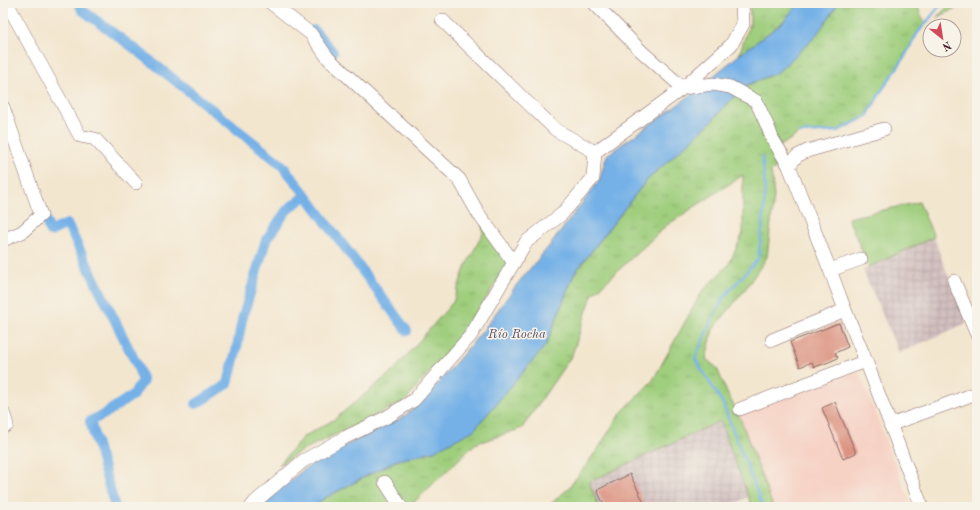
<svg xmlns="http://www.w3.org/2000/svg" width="980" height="510" font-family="'Old Standard TT',serif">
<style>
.built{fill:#f6d2c5}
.industrial{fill:url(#industrial-grid)}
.grass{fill:url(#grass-tufts);stroke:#747654}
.pitch{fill:#9fce7d;stroke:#747654}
.water{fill:#75b1e7;stroke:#606889}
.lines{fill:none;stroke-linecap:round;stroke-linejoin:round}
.stream{stroke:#75b1e7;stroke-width:2.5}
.canal{stroke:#75b1e7;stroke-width:10}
.building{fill:#dc9381}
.minor-casing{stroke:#856564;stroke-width:14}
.minor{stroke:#fff;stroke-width:13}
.labels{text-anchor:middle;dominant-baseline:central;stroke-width:3;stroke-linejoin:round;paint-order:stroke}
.water-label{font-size:13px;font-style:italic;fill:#59526d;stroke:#f7f3e8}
</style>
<defs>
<pattern id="industrial-grid" width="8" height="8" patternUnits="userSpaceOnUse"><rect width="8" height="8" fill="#d1bfbf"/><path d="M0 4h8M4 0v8" fill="none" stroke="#b5a4a4"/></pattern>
<pattern id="grass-tufts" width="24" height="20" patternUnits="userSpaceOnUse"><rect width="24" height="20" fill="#9fce7d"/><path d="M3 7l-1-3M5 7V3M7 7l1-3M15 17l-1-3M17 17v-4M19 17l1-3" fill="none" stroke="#8ab06c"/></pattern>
</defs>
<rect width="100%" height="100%" fill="#f7f3e8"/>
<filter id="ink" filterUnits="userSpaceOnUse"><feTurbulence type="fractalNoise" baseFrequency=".025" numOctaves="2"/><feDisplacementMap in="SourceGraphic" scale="8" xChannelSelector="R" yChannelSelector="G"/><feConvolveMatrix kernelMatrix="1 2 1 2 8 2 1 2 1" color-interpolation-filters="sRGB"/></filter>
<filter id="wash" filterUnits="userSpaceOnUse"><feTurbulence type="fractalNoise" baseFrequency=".012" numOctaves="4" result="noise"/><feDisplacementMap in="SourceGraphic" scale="16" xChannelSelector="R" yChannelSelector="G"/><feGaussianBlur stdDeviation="0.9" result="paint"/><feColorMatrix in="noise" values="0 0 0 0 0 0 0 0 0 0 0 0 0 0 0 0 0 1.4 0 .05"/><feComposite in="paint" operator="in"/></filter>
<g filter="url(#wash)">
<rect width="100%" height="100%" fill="#f3e6cf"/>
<path class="built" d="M 853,373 L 860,374 L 912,507 L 773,507 L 739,415 Z"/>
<path class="industrial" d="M 934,237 L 942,260 L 967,323 L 899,353 L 863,270 Z
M 720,421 L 748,497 L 727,507 L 599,507 L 589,482 Z"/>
<path class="grass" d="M 750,3 L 799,3 L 781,24 L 739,55 L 750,23 Z
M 838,3 L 916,3 L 925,24 L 917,34 L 904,58 L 882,90 L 867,116 L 838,131 L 800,133 L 774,150 L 782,167 L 771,171 L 774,196 L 767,257 L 744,291 L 713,329 L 706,359 L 717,368 L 727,393 L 739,415 L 773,507 L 752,507 L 720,421 L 589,482 L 599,507 L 547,507 L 568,489 L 598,449 L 620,414 L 653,380 L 701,293 L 729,264 L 743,233 L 743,175 L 667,225 L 592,295 L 572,355 L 522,428 L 475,444 L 411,505 L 407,507 L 314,507 L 323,499 L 395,461 L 434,451 L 546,345 L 574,274 L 646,181 L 710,123 L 730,101 L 745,86 L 778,72 L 828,19 Z
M 951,3 L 967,3 L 936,18 Z
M 482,224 L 509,261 L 484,302 L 455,342 L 405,401 L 303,450 L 279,465 L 303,437 L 335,419 L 395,369 L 453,302 L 465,268 L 483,233 Z"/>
<path class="pitch" d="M 919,202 L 934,237 L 869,267 L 848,218 Z"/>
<path class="water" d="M 799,3 L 838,3 L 828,19 L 814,38 L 778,72 L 745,86 L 730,101 L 710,123 L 646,181 L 574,274 L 546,345 L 474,430 L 434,451 L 395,461 L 323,499 L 314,507 L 261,507 L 264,503 L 303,470 L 336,450 L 402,418 L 423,401 L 481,333 L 518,283 L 551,244 L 599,181 L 607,155 L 683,101 L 739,55 L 781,24 Z"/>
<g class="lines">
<path class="stream" d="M 800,133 L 838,131 L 867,116 L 882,90 L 904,58 L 917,34 L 942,3
M 762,157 L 765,187 L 763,223 L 758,259 L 724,297 L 711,321 L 695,359 L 722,402 L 763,507"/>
<path class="canal" d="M 79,3 L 82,10 L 138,51 L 282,165 L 306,195 L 407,331
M 314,30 L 333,52
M 41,207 L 50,232 L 67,224 L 136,363 L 143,381 L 133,395 L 103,415 L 90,421 L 115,507
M 196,404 L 228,384 L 237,347 L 242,320 L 266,240 L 287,210 L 306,195"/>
</g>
<g id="blocks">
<path class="building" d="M 839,323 L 848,347 L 835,353 L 838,358 L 824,364 L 814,367 L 812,362 L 800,367 L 790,342 Z
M 835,402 L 856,453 L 843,459 L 822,408 Z
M 630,474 L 646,507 L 605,507 L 597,490 Z"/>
</g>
</g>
<g filter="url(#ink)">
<use href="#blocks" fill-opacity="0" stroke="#856564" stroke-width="1"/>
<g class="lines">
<defs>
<path id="minor" d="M 7,3 L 80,136 L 95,139 L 136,183
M 271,3 L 311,34 L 328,58 L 459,179 L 478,213 L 514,263
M 594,3 L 640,50 L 683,88 L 713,84 L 730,87 L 756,101 L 768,127 L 772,138 L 789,166 L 830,270 L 845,310 L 866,361 L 922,507
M 442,20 L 556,130 L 595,152
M 3,107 L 41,215 L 22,232 L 3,240
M 789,166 L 797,156 L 807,151 L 884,129
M 830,270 L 861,259
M 954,281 L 977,335
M 772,340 L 845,310
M 740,409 L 866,361
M 3,412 L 7,425 L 3,427
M 890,425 L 977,393
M 385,482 L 401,507
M 251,507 L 255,502 L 303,461 L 344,438 L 387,417 L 414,400 L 471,335 L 526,242 L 562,214 L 593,178 L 595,152 L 683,88 L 731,45 L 743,24 L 742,3"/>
</defs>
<use href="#minor" class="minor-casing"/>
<use href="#minor" class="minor"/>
</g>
</g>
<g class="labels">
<g class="water-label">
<text x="517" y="334">Río Rocha</text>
</g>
</g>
<rect width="980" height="510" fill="none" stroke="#f7f3e8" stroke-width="16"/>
<g transform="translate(942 38) rotate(150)"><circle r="19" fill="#f7f3e8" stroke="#b29e9c"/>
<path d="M0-3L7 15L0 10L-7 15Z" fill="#d1495b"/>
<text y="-6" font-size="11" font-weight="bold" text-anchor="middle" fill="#4a1f2b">N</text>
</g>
</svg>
